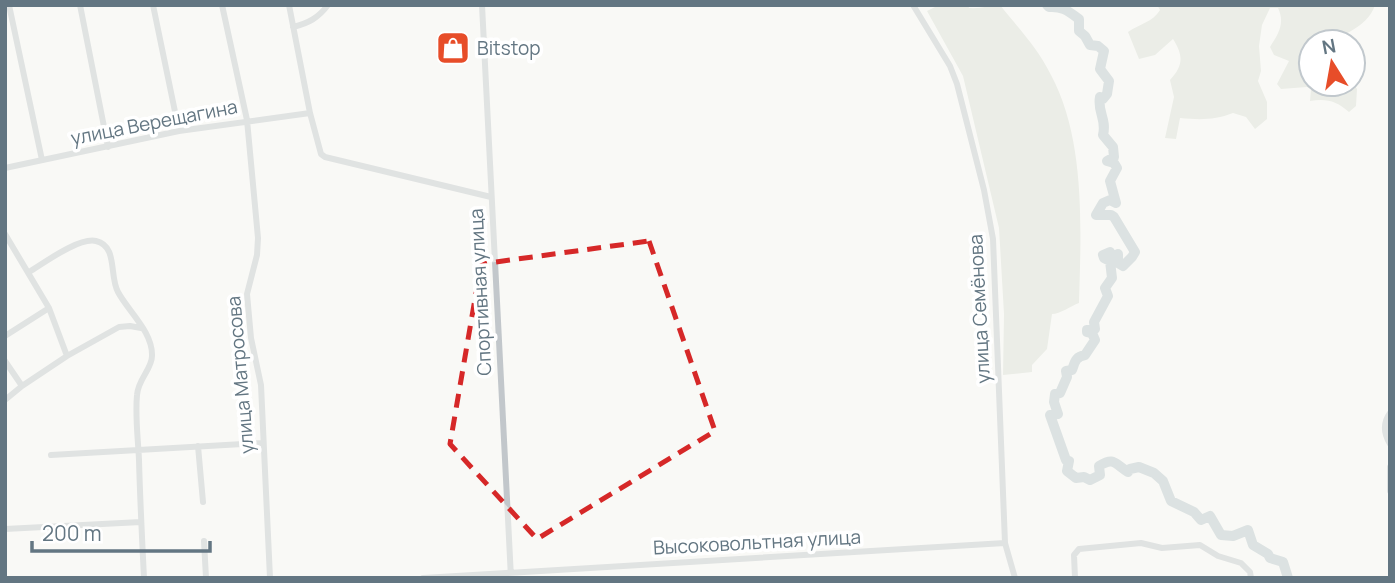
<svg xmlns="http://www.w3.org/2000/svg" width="1395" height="583" font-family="Manrope,sans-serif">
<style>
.green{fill:#d9ded5}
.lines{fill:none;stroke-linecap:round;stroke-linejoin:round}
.river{stroke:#b9c6ca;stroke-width:10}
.minor{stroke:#c2c7cb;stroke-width:6}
.marked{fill:none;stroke:#d62828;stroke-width:5;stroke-dasharray:14 9;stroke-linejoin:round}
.labels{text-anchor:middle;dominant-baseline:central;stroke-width:7;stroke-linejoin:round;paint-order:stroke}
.poi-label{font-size:19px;fill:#637682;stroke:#fff;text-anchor:start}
.street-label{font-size:19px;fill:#637682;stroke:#fff}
</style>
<rect width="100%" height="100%" fill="#f9f9f6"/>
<path class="green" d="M 939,5 L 968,5 L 969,8 C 981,9 989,5 1000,5 C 1019,29 1037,47 1051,75 C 1086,140 1081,231 1079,303 C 1071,306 1060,314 1052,314 L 1047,349 L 1032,365 L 1032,372 L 1003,375 L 1004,314 L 999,228 L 963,76 L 927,11 Z
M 1157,5 L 1375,5 C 1368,28 1334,42 1311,42 L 1311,84 L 1353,83 L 1357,89 L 1356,106 L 1349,112 C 1337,101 1326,98 1310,101 L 1311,89 L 1307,87 L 1281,89 L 1277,84 L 1289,61 L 1274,55 L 1270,47 C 1279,33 1285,23 1278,8 L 1270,8 L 1262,25 L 1259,46 L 1261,71 L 1258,81 L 1267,102 L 1267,119 L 1255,129 L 1246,117 L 1233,113 C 1215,120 1200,120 1180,118 L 1176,139 L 1165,138 L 1174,97 L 1170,80 C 1184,65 1183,55 1173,39 L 1155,55 L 1139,59 L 1128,32 C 1139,24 1153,22 1160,10 Z"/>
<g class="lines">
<path class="river" d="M 1047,5 L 1049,7 C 1062,6 1068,11 1079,19 L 1079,31 L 1085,36 L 1090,45 L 1098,46 L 1104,51 L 1100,69 L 1109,81 L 1107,94 L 1103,99 L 1100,97 C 1097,112 1107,119 1103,135 L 1113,147 L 1114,157 L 1107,161 L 1114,163 L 1117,168 L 1110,181 L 1116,203 L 1110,200 L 1103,203 L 1096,215 L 1111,215 L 1114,217 L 1135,252 L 1132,257 L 1123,266 L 1118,263 L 1118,254 L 1113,258 L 1110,252 L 1103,255 L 1104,258 L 1110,261 L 1112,278 L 1105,288 L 1108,296 L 1094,322 L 1095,329 L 1087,330 L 1087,332 L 1092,333 L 1095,340 L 1085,355 C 1075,357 1075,362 1072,370 L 1066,371 L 1067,377 L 1060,393 L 1055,394 L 1054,402 L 1058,414 L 1050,415 L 1066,460 L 1069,461 L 1067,471 L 1076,478 L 1084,477 L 1090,480 L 1100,475 L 1099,466 C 1114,457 1114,463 1128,472 L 1130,469 L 1139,467 L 1154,473 L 1163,481 L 1171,501 L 1194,512 L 1201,520 L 1210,516 L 1221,535 L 1233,536 L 1248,530 L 1253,545 L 1268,554 L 1270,558 L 1283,562 L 1288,578"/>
<path class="minor" d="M 9,5 L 42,160
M 80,5 L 108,147
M 153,5 L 179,131
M 222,5 L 247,120 L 258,238 L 257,255 L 247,294 L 251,338 L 261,385 L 270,578
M 289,5 L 310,113 L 321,154 L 325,157 L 491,197
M 482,5 L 511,578
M 913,5 L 950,66 L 957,84 L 984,190 L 993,239 L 1005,543 L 1015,578
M 293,27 C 309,23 318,18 328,5
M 5,168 L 179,131 L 310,113
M 5,234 L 49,308 L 67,356
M 29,272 C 44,263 79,237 96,241 C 118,246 109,276 118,292 C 128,311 153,332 152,356 C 152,369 138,379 137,395 C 135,417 138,438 139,460 C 140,499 142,538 144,578
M 5,336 L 49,308
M 5,361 L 22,386
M 5,400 L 22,386 L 67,356 L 119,327 L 130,326 L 141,328
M 1390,413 C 1382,424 1384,434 1390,444
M 198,446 L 203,502
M 51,455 L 262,443
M 1390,467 L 1390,491
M 5,529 L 141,522
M 204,541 L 206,578
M 423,578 L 1005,543
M 1075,578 L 1074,555 L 1079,549 L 1141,543 L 1162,548 L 1200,545 L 1218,556 L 1241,563 L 1250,572 L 1251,578"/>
</g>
<path d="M0 0H1395V583H0ZM 649,241 L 715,431 L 537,539 L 450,444 L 481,264 Z" fill="#f9f9f6" fill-opacity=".55" fill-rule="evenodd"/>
<path class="marked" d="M 649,241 L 715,431 L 537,539 L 450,444 L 481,264 Z"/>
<defs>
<symbol id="shop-square" viewBox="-11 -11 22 22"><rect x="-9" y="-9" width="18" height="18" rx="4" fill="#e74d29" stroke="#fff"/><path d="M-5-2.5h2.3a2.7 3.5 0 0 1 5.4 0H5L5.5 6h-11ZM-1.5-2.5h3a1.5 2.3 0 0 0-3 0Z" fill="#fff"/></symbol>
</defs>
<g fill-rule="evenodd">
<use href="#shop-square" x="434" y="29" width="38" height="38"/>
</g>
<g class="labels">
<g class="poi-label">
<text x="477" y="48">Bitstop</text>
</g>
<g class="street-label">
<text transform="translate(154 122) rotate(-11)">улица Верещагина</text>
<text transform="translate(480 292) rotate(-93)">Спортивная улица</text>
<text transform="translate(979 309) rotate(-93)">улица Семёнова</text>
<text transform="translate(240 375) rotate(-95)">улица Матросова</text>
<text transform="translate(757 542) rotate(-3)">Высоковольтная улица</text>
</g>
</g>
<rect width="1395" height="583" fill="none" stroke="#637682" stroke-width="14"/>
<g transform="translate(1332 63) rotate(349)"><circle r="33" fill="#ffffff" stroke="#c1c8cd" stroke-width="2"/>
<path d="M0-5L12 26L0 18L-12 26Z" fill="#e74d29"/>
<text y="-10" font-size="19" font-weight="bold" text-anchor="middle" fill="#637682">N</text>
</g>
<path d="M32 541v10h178v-10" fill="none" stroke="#637682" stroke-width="3.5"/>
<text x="42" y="541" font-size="21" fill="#637682" stroke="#ffffff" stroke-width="5" paint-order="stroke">200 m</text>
</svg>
